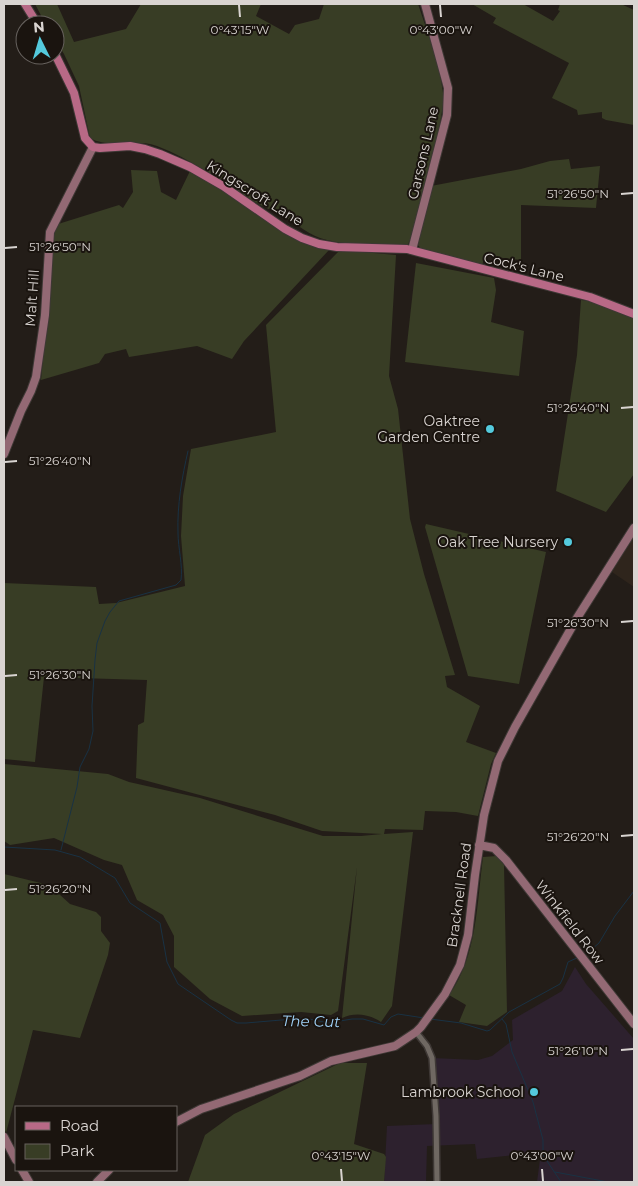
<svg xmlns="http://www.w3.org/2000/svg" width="638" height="1186" font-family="Montserrat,sans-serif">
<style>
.built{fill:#2f251c}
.education{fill:#2d212e}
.green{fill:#383d25}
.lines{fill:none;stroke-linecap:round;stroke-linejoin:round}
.stream{stroke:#193244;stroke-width:1}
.street-casing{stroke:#3e3835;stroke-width:8}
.secondary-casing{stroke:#3e3835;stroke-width:10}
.primary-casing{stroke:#3e3835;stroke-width:10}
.street{stroke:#6f6862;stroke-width:5}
.secondary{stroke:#936974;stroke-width:8}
.primary{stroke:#b86986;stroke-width:8}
.ticks{fill:none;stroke:#d9d4d1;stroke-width:2}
.poi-dot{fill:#54cadd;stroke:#1a140f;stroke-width:2}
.labels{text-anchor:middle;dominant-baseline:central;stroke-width:4;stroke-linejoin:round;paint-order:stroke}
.street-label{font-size:14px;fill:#d9d4d1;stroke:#1a140f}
.poi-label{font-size:14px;fill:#d9d4d1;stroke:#1a140f;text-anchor:end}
.water-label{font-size:15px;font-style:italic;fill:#a0d2f8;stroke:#1a140f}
.ticks-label{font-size:12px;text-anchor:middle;fill:#d9d4d1;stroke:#1a140f;stroke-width:4;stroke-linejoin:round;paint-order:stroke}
</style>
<rect width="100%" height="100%" fill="#231d18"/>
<path class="built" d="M 634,536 L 634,587 L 612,572 Z"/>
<path class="education" d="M 575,967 L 586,984 L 634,1039 L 634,1182 L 537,1182 L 541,1152 L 477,1159 L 475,1144 L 427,1146 L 426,1182 L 384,1182 L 387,1126 L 436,1124 L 432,1058 L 478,1060 L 492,1056 L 513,1040 L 512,1020 L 562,991 Z"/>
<path class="green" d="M 35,4 L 57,4 L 74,42 L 126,29 L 141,4 L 261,4 L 256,16 L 289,34 L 295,25 L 319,19 L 324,4 L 418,4 L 436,57 L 441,80 L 444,99 L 438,136 L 411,238 L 408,244 L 403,245 C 378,244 352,246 327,240 C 310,236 296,224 281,214 C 273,210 264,208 257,203 C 226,184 191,159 157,146 C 133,138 109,149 90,138 L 79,86 L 64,54 L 55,39 L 55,25 L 46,25 Z
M 472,4 L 523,4 L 553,21 L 560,11 L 558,10 L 560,4 L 621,4 L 634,10 L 634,125 L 606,120 L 602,118 L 602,112 L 578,115 L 577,110 L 552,98 L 569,63 L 493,23 L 496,18 Z
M 569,159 L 571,169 L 600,166 L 596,208 L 521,205 L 521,260 L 485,256 L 482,265 L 421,249 L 418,245 L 431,186 L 521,169 L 550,161 Z
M 131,170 L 157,171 L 161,192 L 176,200 L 190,171 L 224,187 L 312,245 L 329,250 L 244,341 L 232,359 L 197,346 L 129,357 L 126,349 L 105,354 L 99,363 L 41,380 L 46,325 L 51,235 L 55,225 L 119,205 L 123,208 L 133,192 Z
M 340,250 L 396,255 L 389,376 L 398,409 L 410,519 L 424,574 L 455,675 L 445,676 L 447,687 L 480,706 L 466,742 L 496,753 L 491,764 L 478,816 L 456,812 L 425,811 L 423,830 L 385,829 L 384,834 L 413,832 L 392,1006 L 381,1022 C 369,1014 355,1012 342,1018 L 357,867 L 338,1011 L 331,1015 L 301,1012 L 242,1016 L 210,999 L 174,967 L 174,936 L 163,915 L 137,900 L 122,865 L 104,860 L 54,838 L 10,845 L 4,841 L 4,764 L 108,774 L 129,782 L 200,798 L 323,836 L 361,836 L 382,834 L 322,831 L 275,815 L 136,778 L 138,725 L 144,722 L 147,680 L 44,677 L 35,762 L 4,759 L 4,583 L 96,587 L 99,604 L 116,603 L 185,586 L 181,536 L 183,496 L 191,449 L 276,432 L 266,325 Z
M 416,263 L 494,278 L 496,290 L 491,322 L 524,331 L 519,376 L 405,362 Z
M 581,300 L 595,302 L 634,318 L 634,474 L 606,512 L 556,491 L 577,355 Z
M 426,524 L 546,552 L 519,684 L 468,676 L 425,527 Z
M 497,856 L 504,865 L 507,1012 L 487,1026 L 459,1022 L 466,1005 L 449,995 C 477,957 477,903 483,857 Z
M 4,874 L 49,885 L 70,904 L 96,912 L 101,917 L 101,931 L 110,943 L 108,955 L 80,1038 L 33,1030 L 6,1133 L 4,1128 Z
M 340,1063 L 367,1063 L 354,1144 L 384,1154 L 386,1157 L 384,1182 L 188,1182 L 205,1135 L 234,1114 Z"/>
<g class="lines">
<path class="stream" d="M 4,847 L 55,850 L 80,857 L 115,878 L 130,903 L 160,923 L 167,962 L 178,984 L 231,1020 L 237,1023 L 246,1023 L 305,1018 L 328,1023 L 352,1019 L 363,1019 L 384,1025 L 391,1017 L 398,1014 L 424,1018
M 61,850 L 77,787 L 80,767 L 89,749 L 93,731 L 92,706 L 95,660 L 97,643 L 105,621 L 110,612 L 119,601 L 176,585 L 181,580 C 183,565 178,548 178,533 C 177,505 182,477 188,451
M 585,955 L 599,943 L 615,916 L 634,891
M 430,1019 L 461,1023 L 487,1031 L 490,1030 L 509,1012 L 560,984 L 563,978 L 568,962 L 579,957
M 502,1019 L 506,1024 L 512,1052 L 533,1102 L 543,1140 L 543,1155 L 561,1182
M 555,1172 L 608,1182"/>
<defs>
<path id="street" d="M 416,1032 L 427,1046 L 432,1058 L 436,1116 L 437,1182"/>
<path id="secondary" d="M 412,250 L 447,115 L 448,88 L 425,4
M 4,454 L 21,411 L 31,391 L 36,377 L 45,315 L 50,232 L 93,147
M 479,845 L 494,848 L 506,860 L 634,1024
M 176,1122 L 201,1109 L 300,1076 L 331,1061 L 395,1046 L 416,1032 L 421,1027 L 445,994 L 460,965 L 468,935 L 475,875 L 484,815 L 498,761 L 515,727 L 577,618 L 634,528
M 4,1137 L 16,1160
M 22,1170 L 29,1182
M 97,1182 L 109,1170"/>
<path id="primary" d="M 25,4 L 38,25
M 55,54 L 74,93 L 85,138 L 93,147 L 100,148 L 130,146 L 145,149 L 160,154 L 190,167 L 223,186 L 285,229 L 302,238 L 319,244 L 337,247 L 407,249 L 590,297 L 634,314"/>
</defs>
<use href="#street" class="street-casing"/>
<use href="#secondary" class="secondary-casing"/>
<use href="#primary" class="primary-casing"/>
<use href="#street" class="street"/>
<use href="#secondary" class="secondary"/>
<use href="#primary" class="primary"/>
</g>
<path class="ticks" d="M 239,5 L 240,17M 440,5 L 441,17M 621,194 L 633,193M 5,248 L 17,247M 621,408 L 633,407M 5,462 L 17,461M 621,622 L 633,621M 5,676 L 17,675M 621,836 L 633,835M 5,890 L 17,889M 621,1050 L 633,1049M 341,1169 L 342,1181M 542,1169 L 543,1181"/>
<g class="poi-dot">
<circle cx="490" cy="429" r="5"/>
<circle cx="568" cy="542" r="5"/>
<circle cx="534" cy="1092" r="5"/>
</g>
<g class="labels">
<g class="street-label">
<text transform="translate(423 153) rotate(-77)">Garsons Lane</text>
<text transform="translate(255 193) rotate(32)">Kingscroft Lane</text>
<text transform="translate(524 267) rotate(14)">Cock's Lane</text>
<text transform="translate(32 298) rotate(-86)">Malt Hill</text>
<text transform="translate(459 895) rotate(-82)">Bracknell Road</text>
<text transform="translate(570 922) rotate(52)">Winkfield Row</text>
</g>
<g class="poi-label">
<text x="480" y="421">Oaktree<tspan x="480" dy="16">Garden Centre</tspan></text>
<text x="558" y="542">Oak Tree Nursery</text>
<text x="524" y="1092">Lambrook School</text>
</g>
<g class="water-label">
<text transform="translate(311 1021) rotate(1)">The Cut</text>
</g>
</g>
<g class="ticks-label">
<text x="240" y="34">0°43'15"W</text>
<text x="441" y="34">0°43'00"W</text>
<text x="578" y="198">51°26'50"N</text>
<text x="60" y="251">51°26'50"N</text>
<text x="578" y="412">51°26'40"N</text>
<text x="60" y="465">51°26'40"N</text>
<text x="578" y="627">51°26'30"N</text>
<text x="60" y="679">51°26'30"N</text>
<text x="578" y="841">51°26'20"N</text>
<text x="60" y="893">51°26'20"N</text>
<text x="578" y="1055">51°26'10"N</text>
<text x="341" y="1160">0°43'15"W</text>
<text x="542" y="1160">0°43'00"W</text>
</g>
<rect width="638" height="1186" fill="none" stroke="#d9d4d1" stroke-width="10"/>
<rect x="15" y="1106" width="162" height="65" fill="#1a140f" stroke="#66615d"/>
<rect x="25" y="1122" width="25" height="8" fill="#b86986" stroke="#66615d"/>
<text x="60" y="1131" font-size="15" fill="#d9d4d1">Road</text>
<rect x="25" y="1144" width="25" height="15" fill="#383d25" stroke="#66615d"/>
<text x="60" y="1156" font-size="15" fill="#d9d4d1">Park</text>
<g transform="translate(40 40) rotate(355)"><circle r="24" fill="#1a140f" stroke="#66615d"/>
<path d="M0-4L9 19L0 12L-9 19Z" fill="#54cadd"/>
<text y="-8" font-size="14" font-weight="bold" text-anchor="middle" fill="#d9d4d1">N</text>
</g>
</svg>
